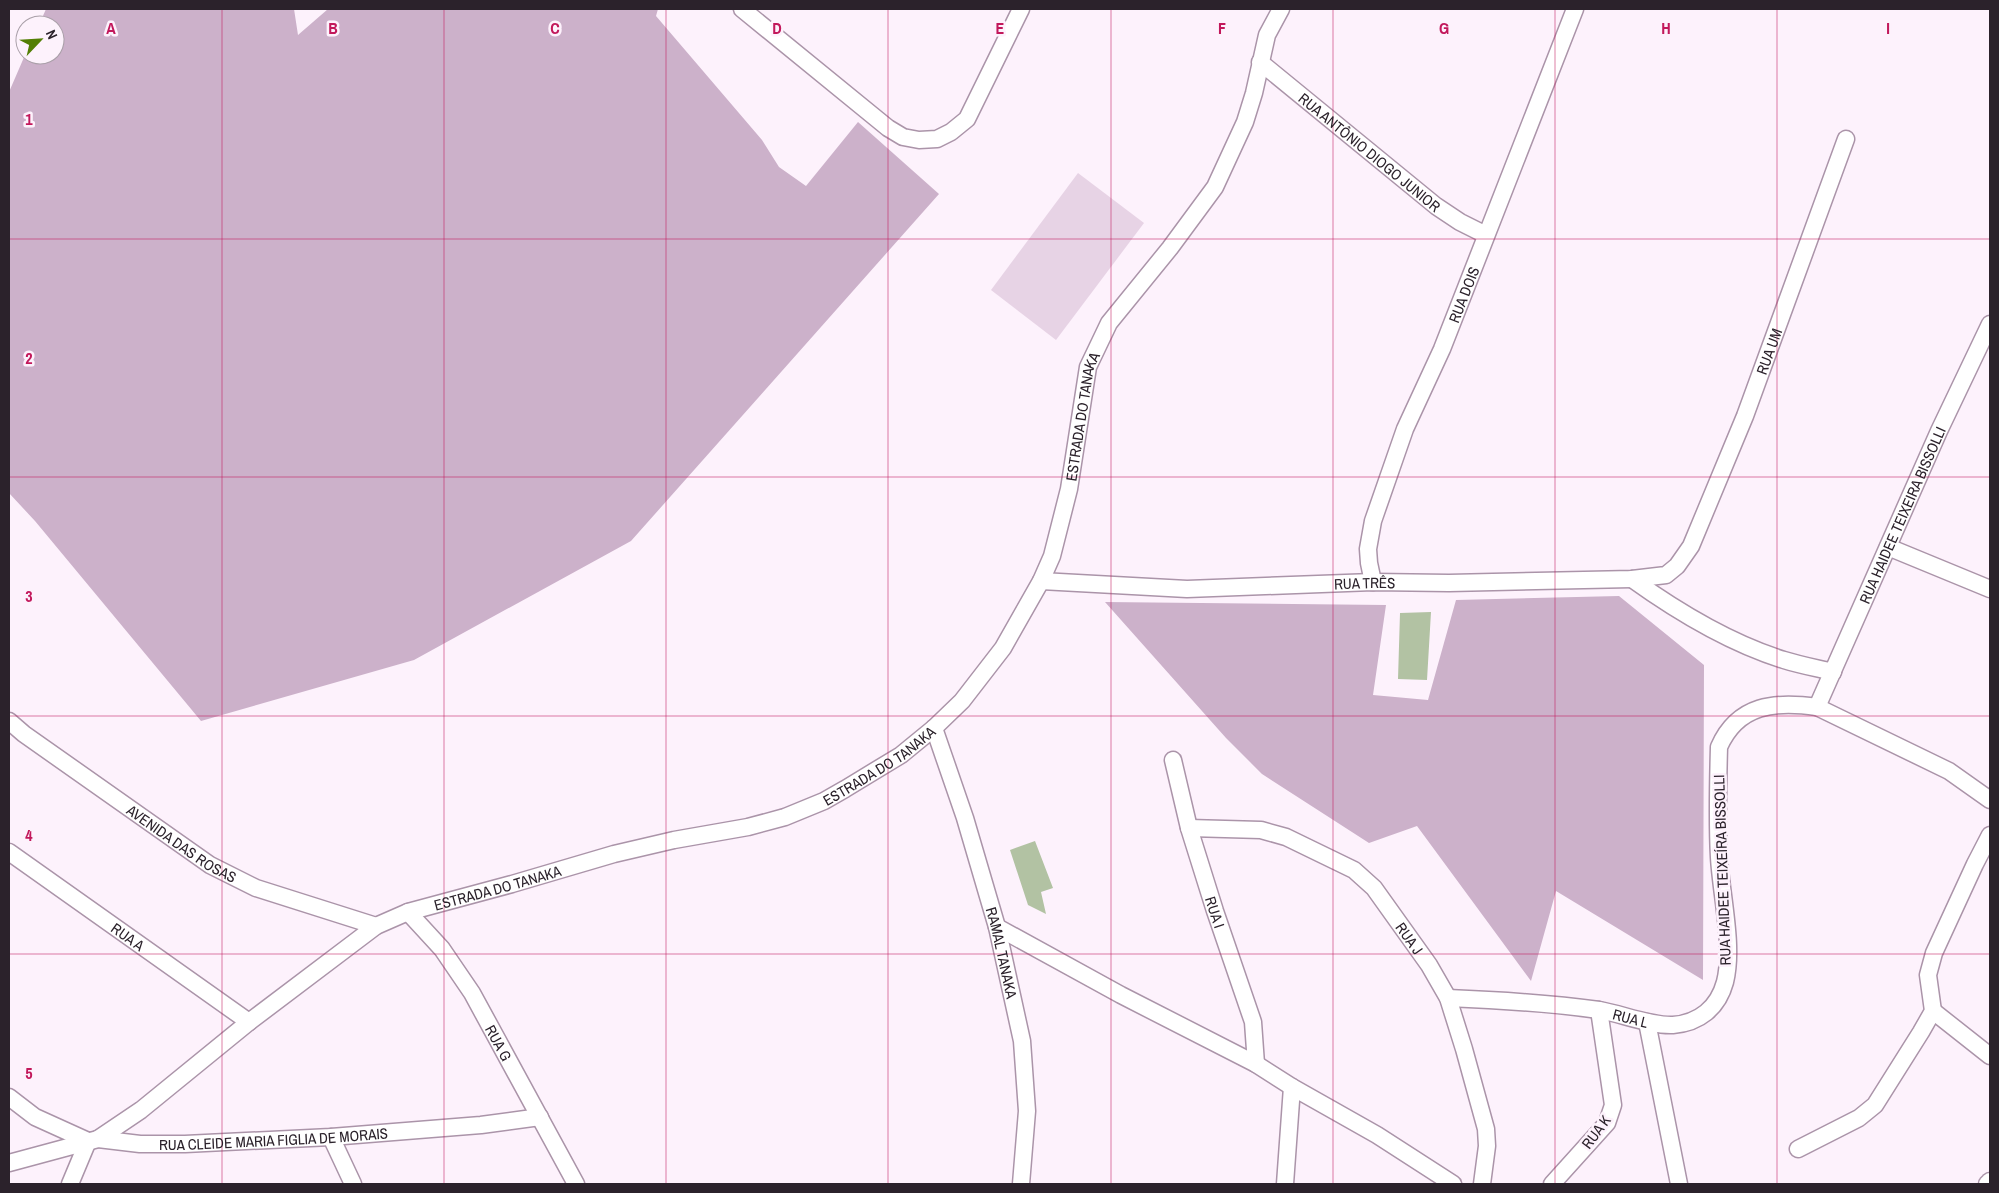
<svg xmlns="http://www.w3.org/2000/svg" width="1999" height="1193" font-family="'Archivo Narrow',sans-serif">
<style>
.green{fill:#e7d3e5}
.forest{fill:#ccb1ca}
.building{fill:#b2c2a3}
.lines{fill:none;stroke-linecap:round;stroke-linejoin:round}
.minor-casing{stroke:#ab94a9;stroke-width:19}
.minor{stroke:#fff;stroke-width:16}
.grid{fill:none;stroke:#c2185b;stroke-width:1;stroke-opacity:0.55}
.labels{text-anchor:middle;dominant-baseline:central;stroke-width:5;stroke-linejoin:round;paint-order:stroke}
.street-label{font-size:15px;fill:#2b222b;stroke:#fdf2fc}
.grid-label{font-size:16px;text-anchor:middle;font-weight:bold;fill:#c2185b;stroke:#fdf2fc;stroke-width:5;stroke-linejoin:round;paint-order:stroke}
</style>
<rect width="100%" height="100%" fill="#fdf2fc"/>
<path class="green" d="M 1078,173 L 1144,223 L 1056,340 L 991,290 Z"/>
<path class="forest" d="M 46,9 L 294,9 L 298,35 L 328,9 L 658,9 L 656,16 L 762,140 L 779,167 L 806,186 L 858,122 L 939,194 L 631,541 L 414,660 L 201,721 L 35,521 L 9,493 L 9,92 L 25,55 L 55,55 L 55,25 L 39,25 Z
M 1619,596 L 1704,665 L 1703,980 L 1556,891 L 1531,981 L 1417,826 L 1369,843 L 1262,774 L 1226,738 L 1105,602 L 1386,605 L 1373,695 L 1428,700 L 1456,600 Z"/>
<path class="building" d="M 1431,612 L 1427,680 L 1398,679 L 1400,613 Z
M 1035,841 L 1053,888 L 1041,892 L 1046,914 L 1028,905 L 1010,850 Z"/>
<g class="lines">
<defs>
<g id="minor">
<path d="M 742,9 L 888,128 L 903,137 L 919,140 L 937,139 L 951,132 L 967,119 L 1021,9"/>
<path id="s1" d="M 1260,62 L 1436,206 L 1460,222 L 1486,235"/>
<path d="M 1888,547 L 1990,589"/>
<path d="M 1632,579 C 1678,612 1729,643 1784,660 C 1800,665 1816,668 1833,672"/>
<path id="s2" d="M 1041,581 L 1187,589 L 1373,582 L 1449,583 L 1632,579 L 1666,575 L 1677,566 L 1691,546 L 1745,416 L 1846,139"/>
<path id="s3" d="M 1373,582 L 1369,563 L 1368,549 L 1373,521 L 1405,429 L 1442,349 L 1575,9"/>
<path id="s4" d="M 1817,707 L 1939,431 L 1990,324"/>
<path id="s5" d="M 9,721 L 24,734 L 210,865 L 256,888 L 376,926"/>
<path id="s6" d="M 934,728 L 965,818 L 997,927 L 1022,1041 L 1027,1111 L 1021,1184"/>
<path id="s7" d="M 1173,760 L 1189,828 L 1215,911 L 1253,1022 L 1256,1064"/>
<path id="s8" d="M 1189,828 L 1261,830 L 1286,837 L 1354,870 L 1374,888 L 1429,965 L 1448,998 L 1464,1049 L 1486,1129 L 1487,1146 L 1482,1184"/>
<path id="s9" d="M 9,852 L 249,1022"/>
<path id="s10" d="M 408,912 L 442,949 L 472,993 L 576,1184"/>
<path d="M 997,927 L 1121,995 L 1256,1064 L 1292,1087 L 1377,1135 L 1453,1184"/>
<path id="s11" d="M 1448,998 C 1498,1000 1549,1003 1599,1010 C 1622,1014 1651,1026 1673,1025 C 1699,1023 1718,1008 1725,982 C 1734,946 1721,895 1719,857 C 1717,821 1718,783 1719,747 C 1738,704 1775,701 1817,707 L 1949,771 L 1990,800"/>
<path d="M 1933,1011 L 1990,1056"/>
<path d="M 1647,1022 L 1679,1184"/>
<path d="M 9,1097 L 35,1117 L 88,1141"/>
<path d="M 331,1137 L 353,1184"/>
<path id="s12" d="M 98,1139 L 141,1110 L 249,1022 L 376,926 L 408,912 L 512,884 L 614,854 L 674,840 L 748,827 L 785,817 L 824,801 L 845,789 L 901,755 L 934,728 L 962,701 L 1003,648 L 1041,581 L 1052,556 L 1069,489 L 1088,367 L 1109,323 L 1170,248 L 1215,187 L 1245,122 L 1254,93 L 1267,35 L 1281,9"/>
<path d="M 1798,1149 L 1859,1118 L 1875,1105 L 1921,1032 L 1933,1011 L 1928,975 L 1934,953 L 1975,864 L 1990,835"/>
<path id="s13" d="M 9,1163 L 98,1139 L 140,1144 L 185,1144 L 331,1137 L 481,1125 L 540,1117"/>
<path d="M 70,1184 L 88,1141"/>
<path d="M 1285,1184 L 1292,1087"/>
<path d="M 1552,1184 L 1607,1123 L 1613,1105 L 1599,1010"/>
<path d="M 1987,1184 L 1990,1181"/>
</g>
</defs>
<use href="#minor" class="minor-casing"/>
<use href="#minor" class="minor"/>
</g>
<path class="grid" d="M 222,9 L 222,1184M 444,9 L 444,1184M 666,9 L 666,1184M 888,9 L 888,1184M 1111,9 L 1111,1184M 1333,9 L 1333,1184M 1555,9 L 1555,1184M 1777,9 L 1777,1184M 9,239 L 1990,239M 9,477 L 1990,477M 9,716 L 1990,716M 9,954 L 1990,954"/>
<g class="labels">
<g class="street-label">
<text stroke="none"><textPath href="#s1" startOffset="142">RUA ANTÔNIO DIOGO JUNIOR</textPath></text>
<text stroke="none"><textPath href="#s3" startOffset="306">RUA DOIS</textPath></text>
<text stroke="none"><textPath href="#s2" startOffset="874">RUA UM</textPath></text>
<text stroke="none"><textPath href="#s12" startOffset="1302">ESTRADA DO TANAKA</textPath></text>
<text stroke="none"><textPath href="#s4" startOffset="210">RUA HAIDEE TEIXEIRA BISSOLLI</textPath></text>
<text stroke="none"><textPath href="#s2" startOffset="324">RUA TRÊS</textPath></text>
<text stroke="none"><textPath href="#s12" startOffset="882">ESTRADA DO TANAKA</textPath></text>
<text stroke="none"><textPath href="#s5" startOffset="212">AVENIDA DAS ROSAS</textPath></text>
<text transform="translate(1722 870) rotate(-92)">RUA HAIDEE TEIXEÍRA BISSOLLI</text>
<text stroke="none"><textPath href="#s12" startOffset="478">ESTRADA DO TANAKA</textPath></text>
<text stroke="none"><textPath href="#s7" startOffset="158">RUA I</textPath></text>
<text stroke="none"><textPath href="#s9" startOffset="146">RUA A</textPath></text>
<text stroke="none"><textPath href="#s8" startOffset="262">RUA J</textPath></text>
<text stroke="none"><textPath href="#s6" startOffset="235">RAMAL TANAKA</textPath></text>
<text stroke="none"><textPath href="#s11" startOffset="184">RUA L</textPath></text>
<text stroke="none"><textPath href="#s10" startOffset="160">RUA G</textPath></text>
<text transform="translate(1596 1132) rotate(-53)">RUA K</text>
<text stroke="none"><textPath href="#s13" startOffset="268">RUA CLEIDE MARIA FIGLIA DE MORAIS</textPath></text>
</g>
</g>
<g class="grid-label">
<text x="111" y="34">A</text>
<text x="333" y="34">B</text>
<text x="555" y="34">C</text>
<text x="777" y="34">D</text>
<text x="1000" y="34">E</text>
<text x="1222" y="34">F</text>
<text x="1444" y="34">G</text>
<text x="1666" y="34">H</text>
<text x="1888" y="34">I</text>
<text x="29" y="125">1</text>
<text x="29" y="364">2</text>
<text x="29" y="602">3</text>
<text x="29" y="841">4</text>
<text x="29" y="1079">5</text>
</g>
<rect width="1999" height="1193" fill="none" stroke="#2b222b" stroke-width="20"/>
<g transform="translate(40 40) rotate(65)"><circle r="24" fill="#fdf2fc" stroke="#a99fa8"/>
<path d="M0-4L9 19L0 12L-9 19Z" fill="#537f05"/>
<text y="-8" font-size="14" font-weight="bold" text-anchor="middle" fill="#2b222b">N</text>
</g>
</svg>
